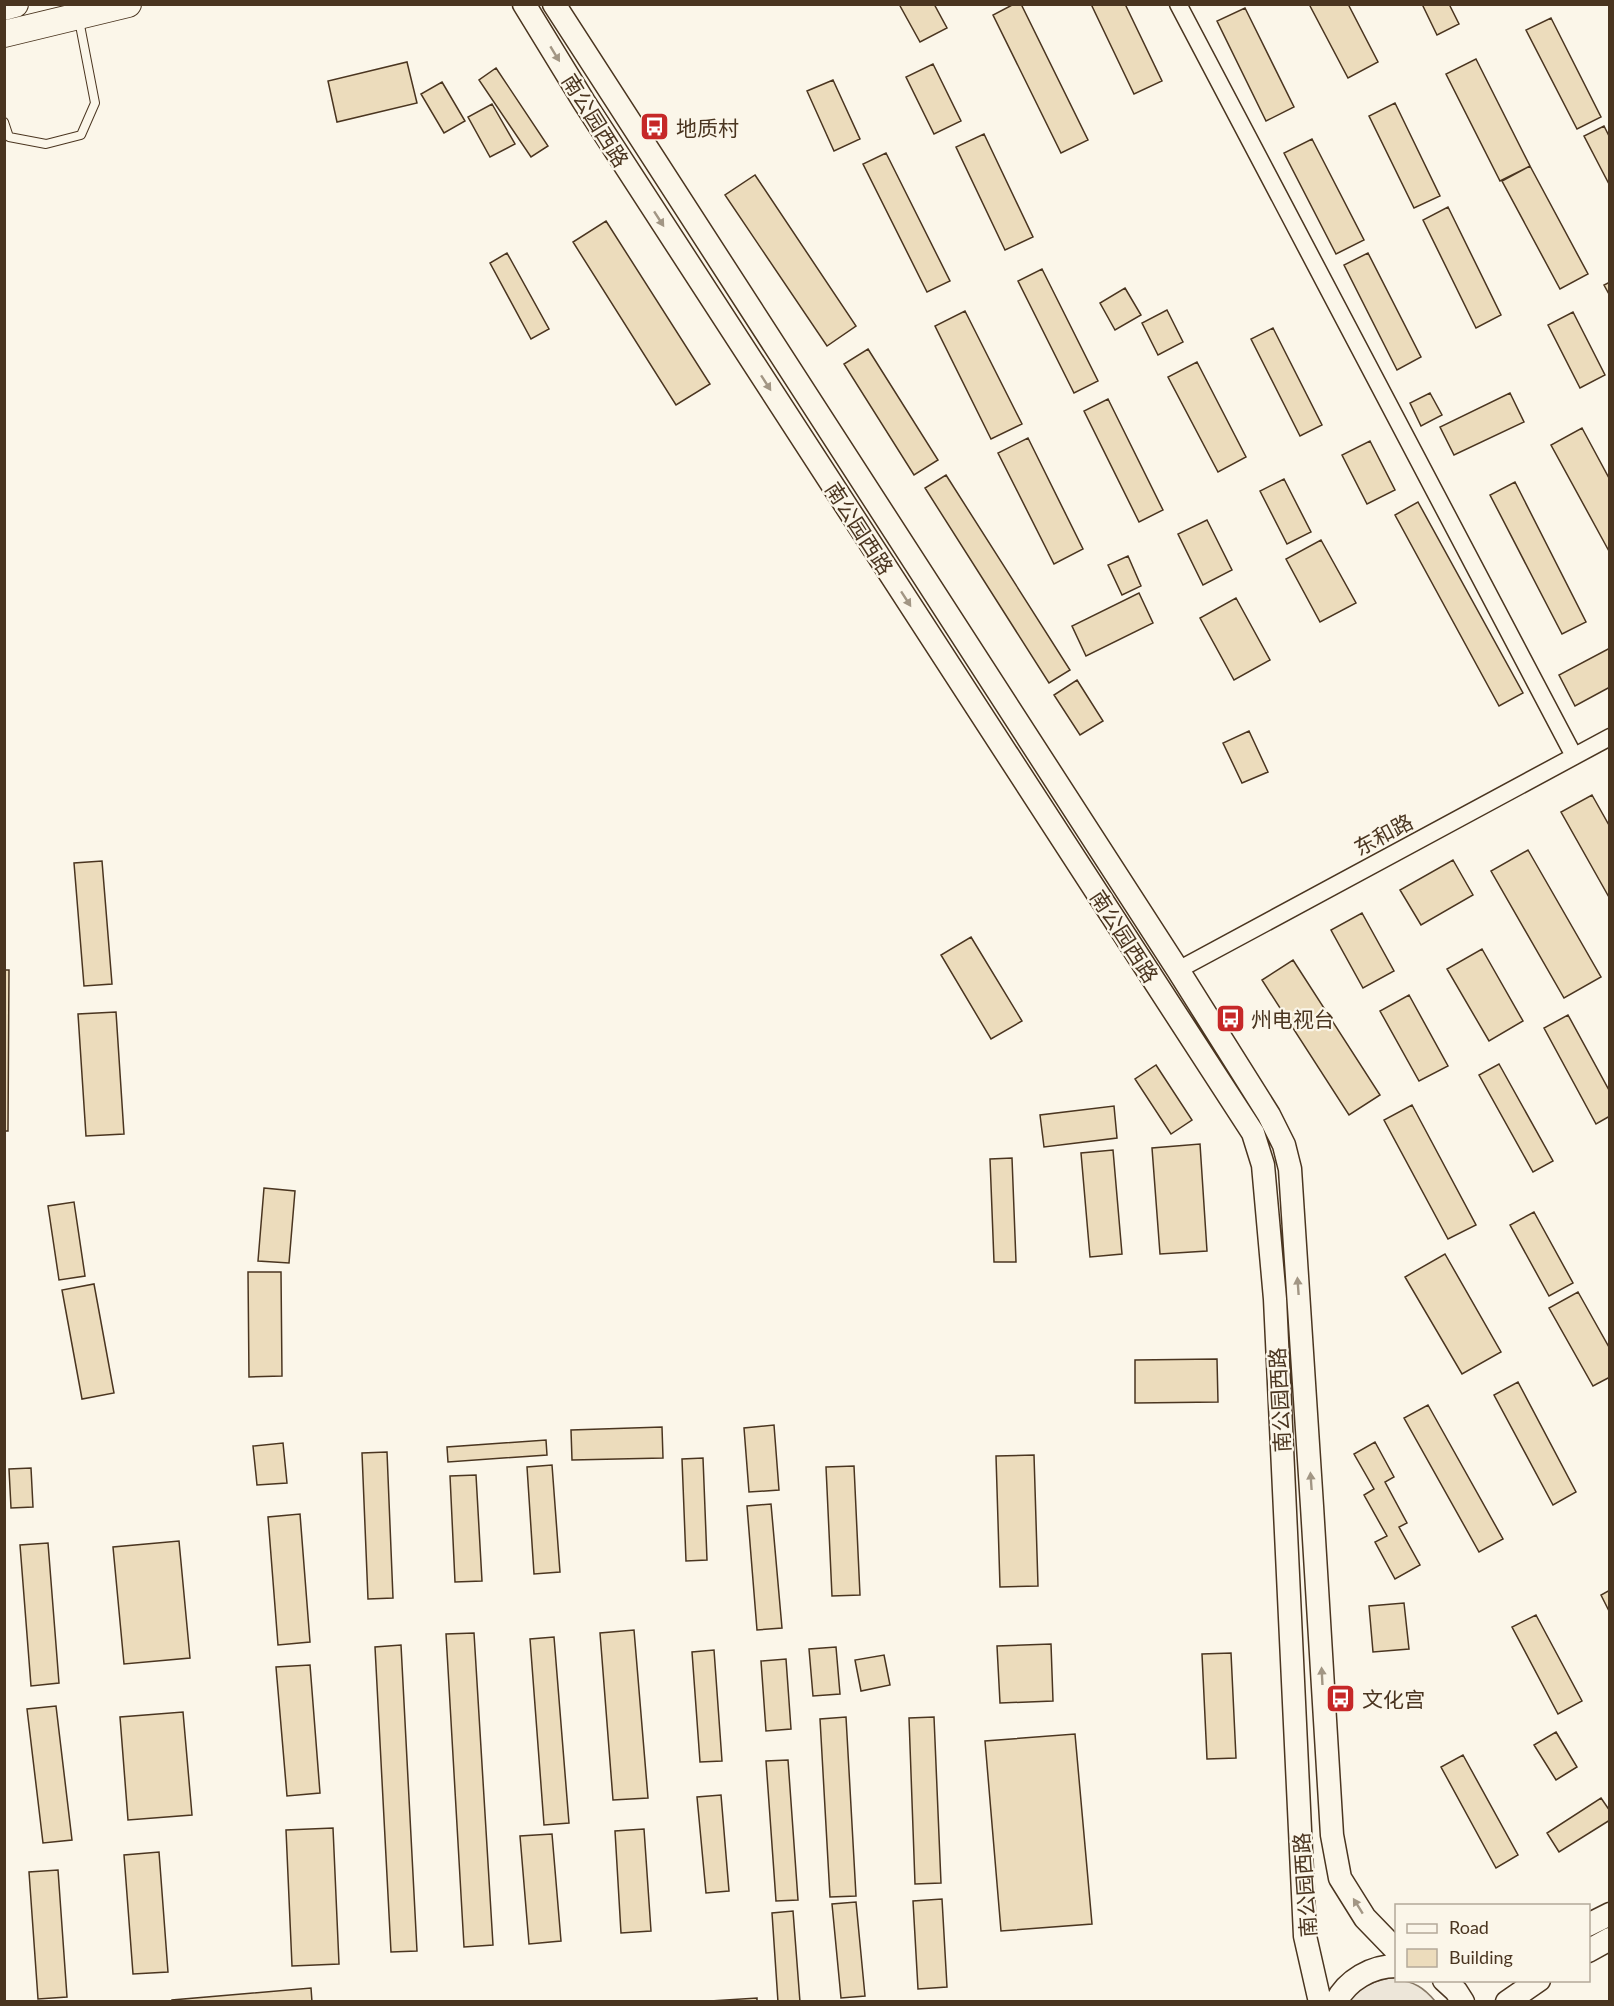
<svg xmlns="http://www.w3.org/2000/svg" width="1614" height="2006" font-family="Lato,'Noto Sans SC',sans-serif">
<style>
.green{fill:#ede6d9;stroke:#887966;stroke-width:1.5}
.building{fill:#ecdcbc;stroke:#4a3520;stroke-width:1.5}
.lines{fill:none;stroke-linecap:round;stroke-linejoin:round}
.service-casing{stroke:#4a3520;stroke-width:10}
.minor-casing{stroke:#4a3520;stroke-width:19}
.secondary-casing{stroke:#4a3520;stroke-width:25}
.primary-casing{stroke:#4a3520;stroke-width:28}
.service{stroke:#fbf6e9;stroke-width:8}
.minor{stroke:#fbf6e9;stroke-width:16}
.secondary{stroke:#fbf6e9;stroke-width:22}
.primary{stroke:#fbf6e9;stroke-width:26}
.oneway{fill:#a29684}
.labels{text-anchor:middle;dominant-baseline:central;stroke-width:4.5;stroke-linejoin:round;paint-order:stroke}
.street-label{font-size:21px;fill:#4a3520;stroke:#fbf6e9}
.poi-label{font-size:21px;fill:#4a3520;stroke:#fbf6e9;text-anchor:start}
</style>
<rect width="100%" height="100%" fill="#fbf6e9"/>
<path class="green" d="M 1389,1978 L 1396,1978 L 1396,1980 C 1414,1981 1424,1988 1435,2001 L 1348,2002 C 1360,1987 1371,1982 1389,1978 Z"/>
<path class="building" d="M 899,4 L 934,4 L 947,28 L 920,42 Z
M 1014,4 L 1021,4 L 1088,140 L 1061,153 L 993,15 Z
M 1091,4 L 1125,4 L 1162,81 L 1134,94 Z
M 1309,4 L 1348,4 L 1378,62 L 1348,78 Z
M 1422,4 L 1449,4 L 1459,24 L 1437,35 Z
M 1245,8 L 1294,107 L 1266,121 L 1217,21 Z
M 1551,18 L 1601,117 L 1577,129 L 1526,30 Z
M 1476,59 L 1530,166 L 1500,181 L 1446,74 Z
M 407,62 L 417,103 L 337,122 L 328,81 Z
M 933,64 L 961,121 L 934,134 L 906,77 Z
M 496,68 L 548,146 L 531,157 L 479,80 Z
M 833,80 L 860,139 L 834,151 L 807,91 Z
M 442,82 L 465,121 L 444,133 L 421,94 Z
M 1395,103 L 1440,196 L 1414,208 L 1369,116 Z
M 492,104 L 515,144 L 490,157 L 468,117 Z
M 1604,126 L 1610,138 L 1610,186 L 1584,136 Z
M 984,134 L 1033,237 L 1005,250 L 956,147 Z
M 1312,139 L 1364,240 L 1336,254 L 1284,153 Z
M 886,153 L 950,281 L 927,292 L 863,164 Z
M 1530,166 L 1588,274 L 1560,289 L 1502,181 Z
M 755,175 L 856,326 L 827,346 L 725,195 Z
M 1448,207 L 1501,315 L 1476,328 L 1423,220 Z
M 606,221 L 710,384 L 676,405 L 573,242 Z
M 507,253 L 549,329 L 531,339 L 490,263 Z
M 1368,253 L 1421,357 L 1397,370 L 1344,265 Z
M 1042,269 L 1098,381 L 1074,393 L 1018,281 Z
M 1610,282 L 1610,296 L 1604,285 Z
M 1125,288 L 1141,315 L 1115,330 L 1100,303 Z
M 1167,310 L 1183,342 L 1158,355 L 1142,323 Z
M 965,311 L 1022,424 L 991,439 L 935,326 Z
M 1573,312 L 1605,375 L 1580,388 L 1548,325 Z
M 1273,328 L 1322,425 L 1300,436 L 1251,339 Z
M 868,349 L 938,460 L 914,475 L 844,364 Z
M 1197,362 L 1246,457 L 1218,472 L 1168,377 Z
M 1430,393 L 1442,415 L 1421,426 L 1410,403 Z
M 1510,393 L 1524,422 L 1454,455 L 1440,427 Z
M 1108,399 L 1163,510 L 1139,522 L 1084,411 Z
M 1582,428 L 1610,480 L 1610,553 L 1551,445 Z
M 1028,438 L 1083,549 L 1054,564 L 998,453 Z
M 1370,441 L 1395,490 L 1367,504 L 1342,455 Z
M 946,475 L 1070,670 L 1049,683 L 925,488 Z
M 1284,479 L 1311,532 L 1287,544 L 1260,491 Z
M 1515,482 L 1586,622 L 1562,634 L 1490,495 Z
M 1418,502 L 1523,693 L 1499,706 L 1395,515 Z
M 1207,520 L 1232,570 L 1203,585 L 1178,534 Z
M 1321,540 L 1356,603 L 1320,622 L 1286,559 Z
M 1128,556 L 1141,586 L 1122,595 L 1108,565 Z
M 1139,593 L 1153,623 L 1086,656 L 1072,626 Z
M 1236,598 L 1270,660 L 1234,680 L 1200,618 Z
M 1610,648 L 1610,687 L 1575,706 L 1559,675 Z
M 1077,680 L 1103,721 L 1080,735 L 1054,695 Z
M 1249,731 L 1268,772 L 1242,783 L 1223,743 Z
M 1592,795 L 1610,827 L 1610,899 L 1561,812 Z
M 1528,850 L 1601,977 L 1564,998 L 1491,871 Z
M 1453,860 L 1473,895 L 1421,925 L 1400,890 Z
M 102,861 L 112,984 L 84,986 L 74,863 Z
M 1362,913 L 1394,971 L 1363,988 L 1331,930 Z
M 971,937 L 1022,1021 L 991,1039 L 941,955 Z
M 1482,949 L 1523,1021 L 1489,1041 L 1447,969 Z
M 1293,960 L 1380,1095 L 1349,1115 L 1262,980 Z
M 4,970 L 9,970 L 8,1131 L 4,1131 Z
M 1409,995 L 1448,1066 L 1419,1081 L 1380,1011 Z
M 116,1012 L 124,1134 L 86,1136 L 78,1014 Z
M 1568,1015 L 1610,1092 L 1610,1116 L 1596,1124 L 1544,1028 Z
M 1499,1064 L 1553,1161 L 1533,1172 L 1479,1075 Z
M 1156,1065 L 1192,1120 L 1171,1134 L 1135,1079 Z
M 1412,1105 L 1476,1225 L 1448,1239 L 1384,1120 Z
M 1114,1106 L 1117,1138 L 1044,1147 L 1040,1115 Z
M 1200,1144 L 1207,1251 L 1160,1254 L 1152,1148 Z
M 1113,1150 L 1122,1254 L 1090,1257 L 1081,1153 Z
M 1012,1158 L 1016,1262 L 994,1262 L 990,1159 Z
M 264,1188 L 295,1191 L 289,1263 L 258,1261 Z
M 74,1202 L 85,1276 L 59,1280 L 48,1206 Z
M 1534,1212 L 1573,1283 L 1549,1296 L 1510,1225 Z
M 1445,1254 L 1501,1352 L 1462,1374 L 1405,1277 Z
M 248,1272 L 281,1272 L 282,1376 L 249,1377 Z
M 94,1284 L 114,1393 L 82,1399 L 62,1290 Z
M 1578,1292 L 1610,1349 L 1610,1377 L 1593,1386 L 1549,1308 Z
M 1217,1359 L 1218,1402 L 1135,1403 L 1135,1360 Z
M 1518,1382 L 1576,1492 L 1553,1505 L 1494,1395 Z
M 1428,1405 L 1503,1539 L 1479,1552 L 1404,1418 Z
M 774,1425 L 779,1490 L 749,1492 L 744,1428 Z
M 662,1427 L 663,1458 L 572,1460 L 571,1430 Z
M 546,1440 L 547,1455 L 448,1462 L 447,1447 Z
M 1375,1442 L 1394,1477 L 1385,1482 L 1407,1523 L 1399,1527 L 1420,1565 L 1395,1579 L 1375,1542 L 1387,1536 L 1364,1495 L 1374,1489 L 1354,1454 Z
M 283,1443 L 287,1483 L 257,1485 L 253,1446 Z
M 387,1452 L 393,1598 L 368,1599 L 362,1453 Z
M 1034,1455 L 1038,1586 L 1000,1587 L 996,1456 Z
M 703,1458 L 707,1560 L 686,1561 L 682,1459 Z
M 552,1465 L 560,1572 L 534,1574 L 527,1467 Z
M 854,1466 L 860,1595 L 832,1596 L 826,1467 Z
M 31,1468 L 33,1507 L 11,1508 L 9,1469 Z
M 476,1475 L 482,1581 L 455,1582 L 450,1476 Z
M 771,1504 L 782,1628 L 757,1630 L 747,1506 Z
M 300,1514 L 310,1642 L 278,1645 L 268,1517 Z
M 179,1541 L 190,1658 L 124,1664 L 113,1547 Z
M 48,1543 L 59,1683 L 31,1686 L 20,1545 Z
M 1610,1590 L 1610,1613 L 1601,1595 Z
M 1404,1603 L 1409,1649 L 1373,1652 L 1369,1606 Z
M 1536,1615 L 1582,1701 L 1558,1714 L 1512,1627 Z
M 634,1630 L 648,1798 L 613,1800 L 600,1633 Z
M 474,1633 L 493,1945 L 464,1947 L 446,1634 Z
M 554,1637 L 569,1823 L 544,1825 L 530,1639 Z
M 1051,1644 L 1053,1701 L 1000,1703 L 997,1646 Z
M 401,1645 L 417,1951 L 391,1952 L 375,1647 Z
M 836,1647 L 840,1694 L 813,1696 L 809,1649 Z
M 714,1650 L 722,1761 L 700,1762 L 692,1652 Z
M 1231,1653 L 1236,1758 L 1207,1759 L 1202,1654 Z
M 884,1655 L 890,1685 L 861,1691 L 855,1660 Z
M 786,1659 L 791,1729 L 766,1731 L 761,1661 Z
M 310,1665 L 320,1793 L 287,1796 L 276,1667 Z
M 56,1706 L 72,1840 L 43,1843 L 27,1709 Z
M 183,1712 L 192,1815 L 128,1820 L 120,1717 Z
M 846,1717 L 856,1896 L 830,1897 L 820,1719 Z
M 934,1717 L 941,1883 L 915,1884 L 909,1718 Z
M 1556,1732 L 1577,1767 L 1556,1780 L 1534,1745 Z
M 1075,1734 L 1092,1924 L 1001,1931 L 985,1741 Z
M 1463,1755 L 1518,1855 L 1496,1868 L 1441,1767 Z
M 788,1760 L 798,1900 L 776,1901 L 766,1761 Z
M 721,1795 L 729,1891 L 706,1893 L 697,1797 Z
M 1601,1798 L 1610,1811 L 1610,1820 L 1559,1852 L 1547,1833 Z
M 333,1828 L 339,1964 L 292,1966 L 286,1830 Z
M 644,1829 L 651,1931 L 621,1933 L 615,1831 Z
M 552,1834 L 561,1941 L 529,1944 L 520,1836 Z
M 159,1852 L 168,1972 L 133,1974 L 124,1855 Z
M 58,1870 L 67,1997 L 38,1999 L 29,1872 Z
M 942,1899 L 947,1987 L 918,1989 L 913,1901 Z
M 856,1902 L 865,1996 L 841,1998 L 832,1904 Z
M 793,1911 L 800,2002 L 778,2002 L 772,1913 Z
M 311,1988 L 312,2002 L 172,2002 L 172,2000 Z
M 757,1998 L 757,2002 L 694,2002 Z"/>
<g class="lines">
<defs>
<path id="service" d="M 4,122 L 9,137 L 46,144 L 81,135 L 95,103 L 79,20"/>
<path id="minor" d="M 1178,4 L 1574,756
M 1178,970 L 1610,737"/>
<path id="secondary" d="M 524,4 L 584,102 L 1253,1133 L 1263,1165 L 1275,1299 L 1305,1936 L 1320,2002
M 554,4 L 1178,970 L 1269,1115 L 1284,1145 L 1290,1169 L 1312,1506 L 1332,1835 L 1340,1878 L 1365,1918 L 1396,1950
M 1588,1925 L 1610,1914
M 1588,1951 L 1610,1939
M 1444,1980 L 1456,1991 L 1463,2002
M 1336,2002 C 1347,1980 1372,1966 1396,1966
M 1507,2002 L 1539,1980"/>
<path id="primary" d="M 4,7 L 15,4
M 4,34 L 128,4"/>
</defs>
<use href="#service" class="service-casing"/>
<use href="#minor" class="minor-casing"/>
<use href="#secondary" class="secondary-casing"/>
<use href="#primary" class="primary-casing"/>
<use href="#service" class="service"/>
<use href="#minor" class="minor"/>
<use href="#secondary" class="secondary"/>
<use href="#primary" class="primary"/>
</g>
<defs><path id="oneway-solid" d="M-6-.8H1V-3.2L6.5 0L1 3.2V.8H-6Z" transform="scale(1.5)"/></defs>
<g class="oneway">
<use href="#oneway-solid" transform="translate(555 54) rotate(59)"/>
<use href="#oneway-solid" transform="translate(659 219) rotate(57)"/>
<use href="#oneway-solid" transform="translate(766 383) rotate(57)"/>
<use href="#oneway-solid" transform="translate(906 599) rotate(57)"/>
<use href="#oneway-solid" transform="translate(1298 1286) rotate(-94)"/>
<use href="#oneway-solid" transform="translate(1311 1481) rotate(-94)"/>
<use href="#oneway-solid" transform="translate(1322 1676) rotate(-93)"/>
<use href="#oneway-solid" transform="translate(1358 1906) rotate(-122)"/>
</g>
<defs>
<symbol id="bus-square" viewBox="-11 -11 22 22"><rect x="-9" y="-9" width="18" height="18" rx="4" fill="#c62828" stroke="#fbf6e9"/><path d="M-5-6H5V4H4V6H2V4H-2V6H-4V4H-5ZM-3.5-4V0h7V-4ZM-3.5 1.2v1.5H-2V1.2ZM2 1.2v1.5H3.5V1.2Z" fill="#fff"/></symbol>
</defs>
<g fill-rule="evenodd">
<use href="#bus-square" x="638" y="110" width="33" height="33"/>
<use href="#bus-square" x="1214" y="1002" width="33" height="33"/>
<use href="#bus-square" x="1324" y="1682" width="33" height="33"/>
</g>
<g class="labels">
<g class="street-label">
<text transform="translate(596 120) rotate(58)">南公园西路</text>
<text transform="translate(860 528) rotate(57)">南公园西路</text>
<text transform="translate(1383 834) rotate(-28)">东和路</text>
<text transform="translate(1125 936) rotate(57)">南公园西路</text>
<text transform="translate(1279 1400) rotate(-93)">南公园西路</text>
<text transform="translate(1304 1885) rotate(-94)">南公园西路</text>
</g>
<g class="poi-label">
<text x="676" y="127">地质村</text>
<text x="1251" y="1018">州电视台</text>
<text x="1362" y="1698">文化宫</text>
</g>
</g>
<rect width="1614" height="2006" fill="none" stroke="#4a3520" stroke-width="12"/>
<rect x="1395" y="1904" width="195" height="78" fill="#fbf6e9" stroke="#b4a999" stroke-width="1.5"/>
<rect x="1407" y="1924" width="30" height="9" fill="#fbf6e9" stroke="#b4a999" stroke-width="1.5"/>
<text x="1449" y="1934" font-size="18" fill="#4a3520">Road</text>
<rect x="1407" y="1949" width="30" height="18" fill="#ecdcbc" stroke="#b4a999" stroke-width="1.5"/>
<text x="1449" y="1964" font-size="18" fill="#4a3520">Building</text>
</svg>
